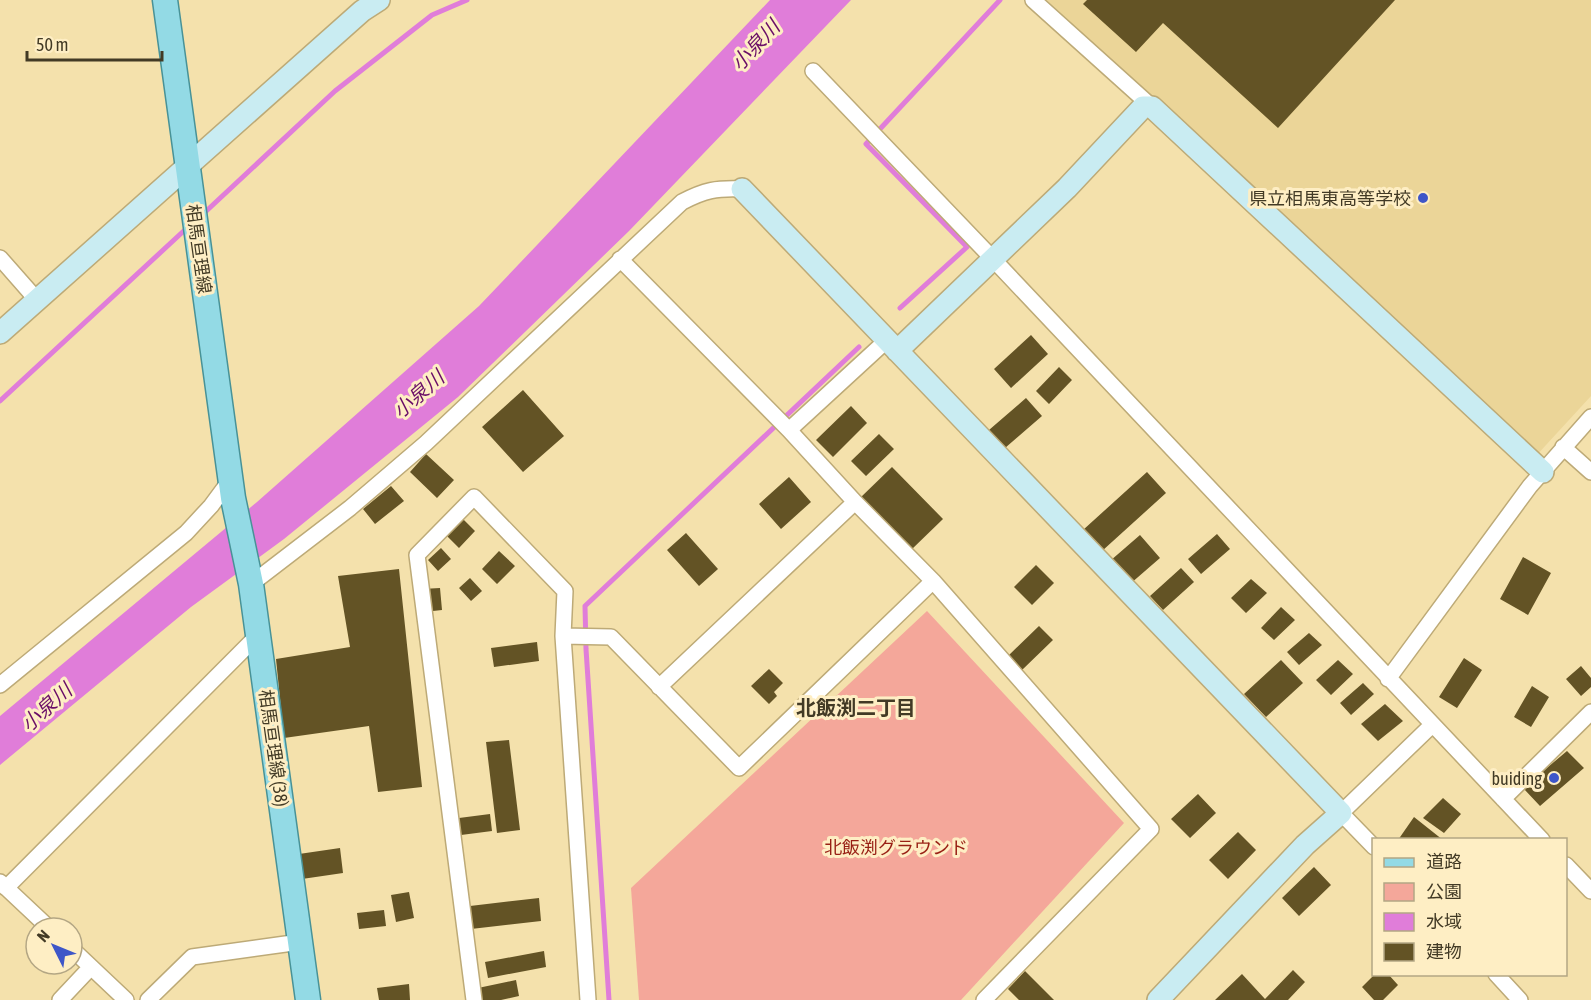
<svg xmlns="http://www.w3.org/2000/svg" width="1591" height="1000" font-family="'Asap Condensed','Noto Sans JP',sans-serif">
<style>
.built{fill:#ebd598}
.green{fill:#f4a79a}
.water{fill:#e07dd9}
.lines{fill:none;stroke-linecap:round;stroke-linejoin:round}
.stream{stroke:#e07dd9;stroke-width:5}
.building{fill:#635325}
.street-casing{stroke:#bdaa77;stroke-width:18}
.secondary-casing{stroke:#bdaa77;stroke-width:24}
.primary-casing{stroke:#489297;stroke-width:27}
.street{stroke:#fff;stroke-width:15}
.secondary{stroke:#c9ecf2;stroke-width:21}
.primary{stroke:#93dae5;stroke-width:24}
.poi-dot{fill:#3e56c8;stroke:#feeec4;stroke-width:2}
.labels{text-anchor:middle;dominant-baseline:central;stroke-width:6;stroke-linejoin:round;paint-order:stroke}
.poi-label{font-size:18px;fill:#423a25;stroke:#feeec4;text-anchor:end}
.street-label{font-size:18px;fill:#423a25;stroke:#feeec4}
.park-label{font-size:18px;fill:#981f14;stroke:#feeec4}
.water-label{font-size:20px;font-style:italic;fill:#6a0d67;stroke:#feeec4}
.neighbourhood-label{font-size:20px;font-weight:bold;fill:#423a25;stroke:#feeec4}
</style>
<rect width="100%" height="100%" fill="#f4e1ac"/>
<path class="built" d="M 1042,0 L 1591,0 L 1591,396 L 1535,457 Z"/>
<path class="green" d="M 927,611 L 1124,823 L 961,1000 L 639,1000 L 631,888 Z"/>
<path class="water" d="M 770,0 L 851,0 L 629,231 L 458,397 L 284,539 L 191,607 L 0,765 L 0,716 L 257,502 L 479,306 Z"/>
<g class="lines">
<path class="stream" d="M 202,215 L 335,91 L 432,15 L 467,0
M 900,308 L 967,247 L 866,144 L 1000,0
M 0,401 L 188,227
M 609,1000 L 586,649 L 585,606 L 859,347"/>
</g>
<path class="building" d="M 1087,0 L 1395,0 L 1278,128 L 1163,23 L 1136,52 L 1083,4 Z
M 1031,335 L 1048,354 L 1011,388 L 994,369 Z
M 1059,367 L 1072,380 L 1049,404 L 1036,391 Z
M 523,390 L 564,436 L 523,472 L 482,427 Z
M 1026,398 L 1042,416 L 1005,448 L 989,430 Z
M 851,406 L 867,423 L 833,457 L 816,440 Z
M 879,434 L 894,449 L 866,476 L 851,461 Z
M 426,454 L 454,480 L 437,498 L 410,472 Z
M 892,467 L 943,519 L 910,551 L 859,499 Z
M 1147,472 L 1166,493 L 1102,551 L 1083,530 Z
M 789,477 L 811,502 L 781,529 L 759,504 Z
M 391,486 L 404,501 L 375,524 L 363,509 Z
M 463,519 L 475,531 L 459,548 L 447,536 Z
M 686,533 L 718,569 L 699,586 L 667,550 Z
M 1217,534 L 1230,549 L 1201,574 L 1188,559 Z
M 1140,535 L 1160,558 L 1130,584 L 1110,561 Z
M 441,548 L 451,559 L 438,571 L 428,560 Z
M 499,551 L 515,566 L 497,584 L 482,569 Z
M 1523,557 L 1551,573 L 1528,615 L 1500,599 Z
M 1036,565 L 1054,583 L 1032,605 L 1014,587 Z
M 1181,568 L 1194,582 L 1163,610 L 1150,596 Z
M 399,569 L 422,787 L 378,792 L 369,726 L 284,738 L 276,659 L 350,647 L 338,576 Z
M 470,578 L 482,591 L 471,601 L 459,588 Z
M 1251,579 L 1267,593 L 1246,613 L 1231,598 Z
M 440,588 L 442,610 L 424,612 L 422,589 Z
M 1281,607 L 1295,620 L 1274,640 L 1261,628 Z
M 1039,626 L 1053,640 L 1022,670 L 1008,656 Z
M 1309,633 L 1322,645 L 1299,665 L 1287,652 Z
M 537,642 L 539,661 L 494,667 L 491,648 Z
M 1464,658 L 1482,670 L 1457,708 L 1439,697 Z
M 1281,660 L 1303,683 L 1266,717 L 1244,694 Z
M 1338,660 L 1353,674 L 1331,695 L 1316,680 Z
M 1581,666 L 1591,678 L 1591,687 L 1581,696 L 1566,679 Z
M 769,669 L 783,683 L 774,692 L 777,696 L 769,704 L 751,686 Z
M 1363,683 L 1374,694 L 1351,715 L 1340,703 Z
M 1532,686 L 1549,697 L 1531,727 L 1514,717 Z
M 1385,704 L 1403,721 L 1378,741 L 1361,724 Z
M 509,740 L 520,830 L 497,833 L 486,742 Z
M 1567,751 L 1584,768 L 1540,806 L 1523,788 Z
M 1198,794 L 1216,813 L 1190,838 L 1171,819 Z
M 1443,798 L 1461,814 L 1444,833 L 1423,818 Z
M 490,814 L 492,831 L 461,835 L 459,818 Z
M 1414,817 L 1443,840 L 1398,840 Z
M 1238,832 L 1256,850 L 1228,879 L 1209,860 Z
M 340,848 L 343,873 L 302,879 L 299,854 Z
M 1314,867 L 1331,885 L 1299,916 L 1282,898 Z
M 409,892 L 414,918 L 396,922 L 391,895 Z
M 539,898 L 541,921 L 471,929 L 470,906 Z
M 384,910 L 386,926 L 359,929 L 357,913 Z
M 544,951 L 546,967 L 488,978 L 485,962 Z
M 1293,970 L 1305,982 L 1288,1000 L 1215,1000 L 1242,974 L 1265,999 Z
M 1025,971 L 1054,1000 L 1019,1000 L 1008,989 Z
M 1375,974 L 1388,974 L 1398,985 L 1383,1000 L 1374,1000 L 1362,987 Z
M 516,980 L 519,996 L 501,1000 L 480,1000 L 478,988 Z
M 409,984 L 410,1000 L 379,1000 L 377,988 Z"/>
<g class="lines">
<defs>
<path id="street" d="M 1033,0 L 1152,107
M 813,71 L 993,259 L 1542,840
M 0,258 L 37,300
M 620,259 L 789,430 L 855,502 L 933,581 L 1151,829 L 984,1000
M 789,430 L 887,340
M 1563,447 L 1591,472
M 251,584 L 350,508 L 426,443 L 682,202 C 705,190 716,188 742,189
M 563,636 L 611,637 L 739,768 L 933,581
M 1388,679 L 1530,486 L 1591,417
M 0,685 L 186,533 L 211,506 L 231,479
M 659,687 L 855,502
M 1503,799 L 1591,712
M 1374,847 L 1341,813 L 1432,725
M 1566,865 L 1591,891
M 0,882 L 49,928
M 6,888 L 258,635
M 72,949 L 126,1000
M 1496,974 L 1520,1000
M 60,1000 L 91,967
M 148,1000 L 192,957 L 300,942
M 474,1000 L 417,555 L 474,497 L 565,591 L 563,636 L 588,1000"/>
<path id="secondary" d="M 742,189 L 1341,813 L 1305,845 L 1158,1000
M 0,333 L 362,11 L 379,0
M 897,351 L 1067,188 L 1143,107 L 1152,107 L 1543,472"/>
<path id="primary" d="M 165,0 L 233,498 L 251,584 L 308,1000"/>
</defs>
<use href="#street" class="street-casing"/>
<use href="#secondary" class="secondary-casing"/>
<use href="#primary" class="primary-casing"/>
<use href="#street" class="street"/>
<use href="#secondary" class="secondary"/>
<use href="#primary" class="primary"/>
</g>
<g class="poi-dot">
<circle cx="1423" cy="198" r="6"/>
<circle cx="1554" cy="778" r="6"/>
</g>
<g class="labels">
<g class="poi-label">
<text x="1411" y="198">県立相馬東高等学校</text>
<text x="1542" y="778">buiding</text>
</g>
<g class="street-label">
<text transform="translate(199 249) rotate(82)">相馬亘理線</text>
<text transform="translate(274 748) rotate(82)">相馬亘理線 (38)</text>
</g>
<g class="park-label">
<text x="896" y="847">北飯渕グラウンド</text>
</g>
<g class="water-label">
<text transform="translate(755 45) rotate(-47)">小泉川</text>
<text transform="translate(418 394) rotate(-41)">小泉川</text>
<text transform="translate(46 707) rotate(-42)">小泉川</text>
</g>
<g class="neighbourhood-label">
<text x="856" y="707">北飯渕二丁目</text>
</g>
</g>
<rect x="1372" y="838" width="195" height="138" fill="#feeec4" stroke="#b3a684" stroke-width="1.5"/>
<rect x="1384" y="858" width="30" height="9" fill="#93dae5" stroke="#b3a684" stroke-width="1.5"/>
<text x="1426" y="868" font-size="18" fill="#423a25">道路</text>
<rect x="1384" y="883" width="30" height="18" fill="#f4a79a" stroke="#b3a684" stroke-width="1.5"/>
<text x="1426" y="898" font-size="18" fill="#423a25">公園</text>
<rect x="1384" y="913" width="30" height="18" fill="#e07dd9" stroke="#b3a684" stroke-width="1.5"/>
<text x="1426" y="928" font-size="18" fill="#423a25">水域</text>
<rect x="1384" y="943" width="30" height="18" fill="#635325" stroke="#b3a684" stroke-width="1.5"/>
<text x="1426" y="958" font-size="18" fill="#423a25">建物</text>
<g transform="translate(54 946) rotate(313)"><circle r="28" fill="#feeec4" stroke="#b3a684" stroke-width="1.5"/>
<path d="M0-4.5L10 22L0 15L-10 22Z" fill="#3e56c8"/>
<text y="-9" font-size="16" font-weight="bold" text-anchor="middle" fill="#423a25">N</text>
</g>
<path d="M27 51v9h135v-9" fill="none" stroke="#423a25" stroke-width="3"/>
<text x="36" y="51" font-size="18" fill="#423a25" stroke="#feeec4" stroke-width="4.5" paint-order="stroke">50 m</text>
</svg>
